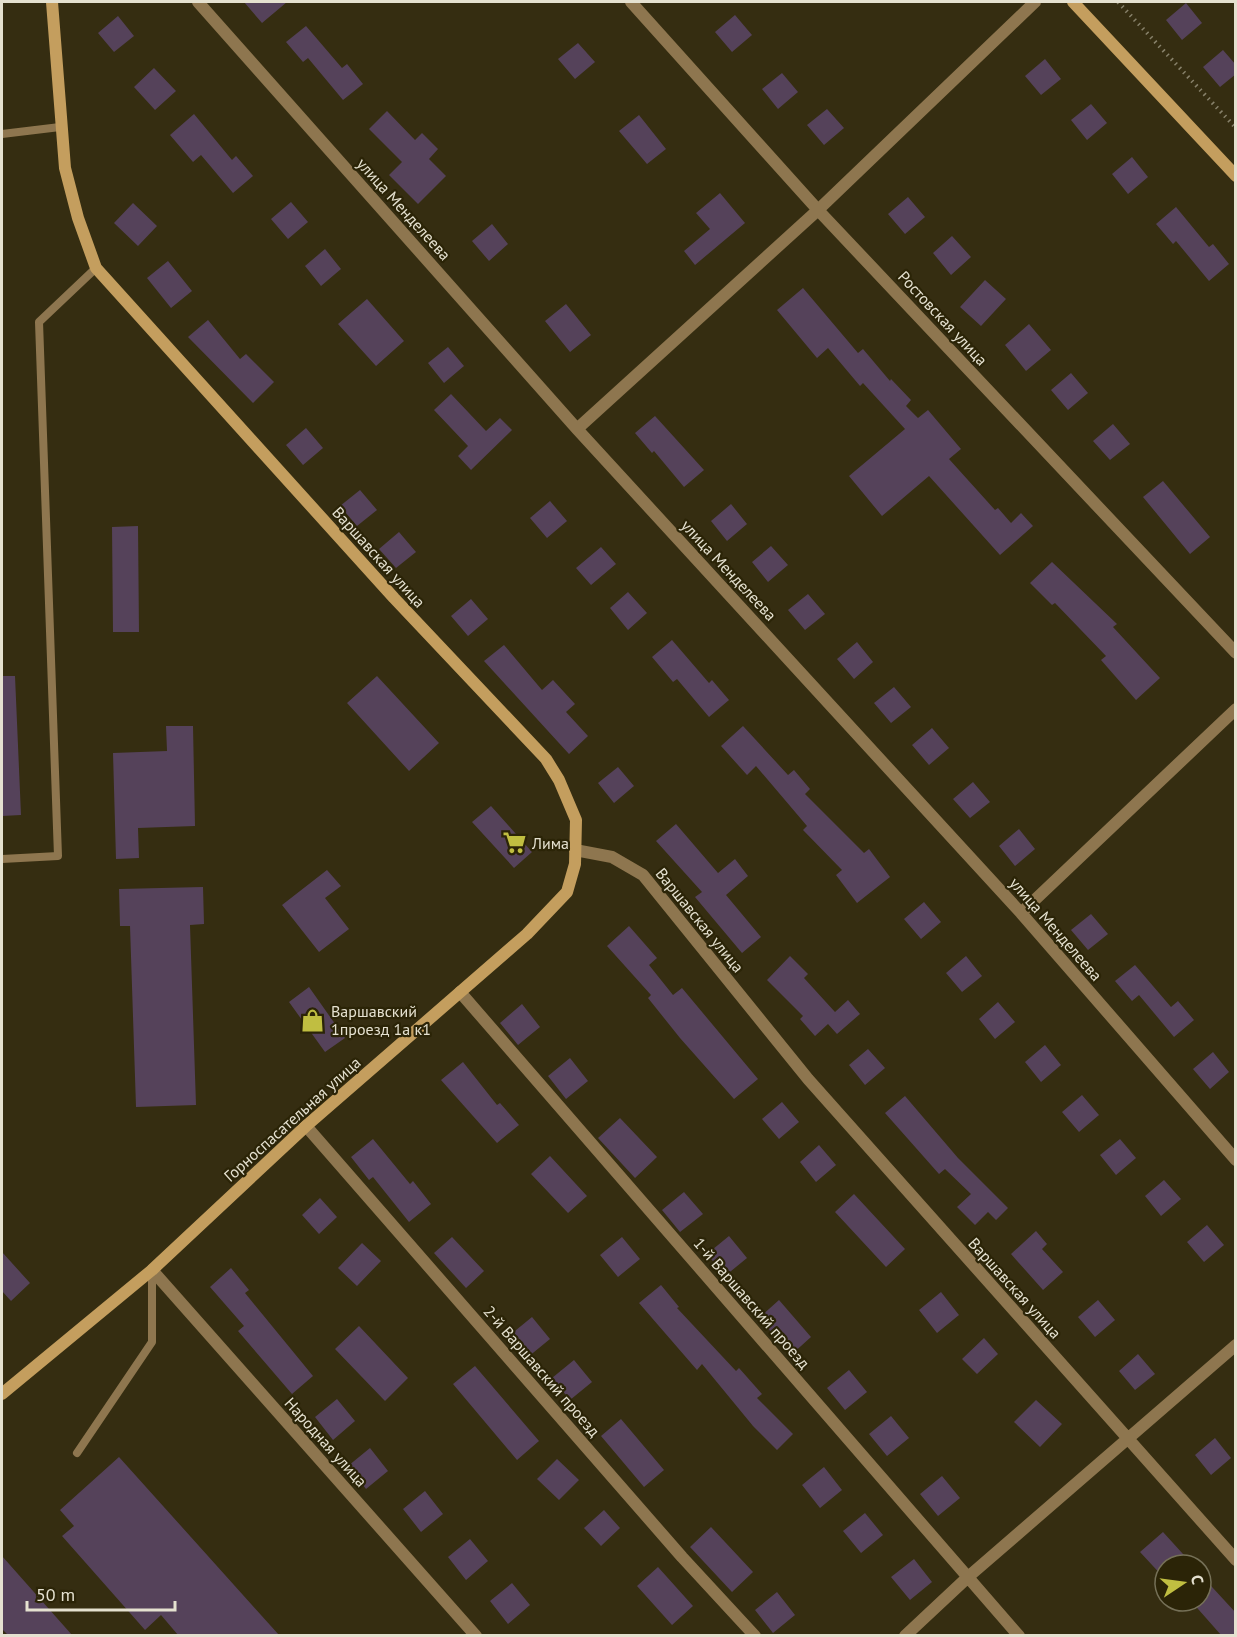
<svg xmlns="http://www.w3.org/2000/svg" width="1237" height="1637" font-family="'PT Sans',sans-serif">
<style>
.building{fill:#55425a}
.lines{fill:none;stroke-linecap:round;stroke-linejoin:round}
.path{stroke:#87816a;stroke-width:4;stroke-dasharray:1.5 4.5;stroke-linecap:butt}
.service{stroke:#8e764f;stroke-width:8}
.minor{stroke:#8e764f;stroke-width:12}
.secondary{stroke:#c49e5e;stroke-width:12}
.labels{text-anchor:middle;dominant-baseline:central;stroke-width:4.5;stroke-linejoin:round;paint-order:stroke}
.street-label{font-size:16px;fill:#e5e1d0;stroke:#2b2407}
.poi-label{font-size:16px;fill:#e5e1d0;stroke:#2b2407;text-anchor:start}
</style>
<rect width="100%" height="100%" fill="#352d11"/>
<path class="building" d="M 244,2 L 287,2 L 262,23 Z
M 1186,3 L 1202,23 L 1182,40 L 1166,20 Z
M 735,15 L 752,35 L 732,52 L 715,32 Z
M 118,16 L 134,36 L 114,52 L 98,33 Z
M 306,26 L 342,68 L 347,64 L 363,84 L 343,100 L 308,58 L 303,62 L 286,42 Z
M 578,43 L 595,62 L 575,79 L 558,59 Z
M 1223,50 L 1236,65 L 1236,74 L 1220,87 L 1203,67 Z
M 1045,59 L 1061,79 L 1041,95 L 1025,76 Z
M 154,68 L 176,91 L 155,110 L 134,87 Z
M 782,73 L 798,92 L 778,109 L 762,89 Z
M 1091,104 L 1107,123 L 1087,140 L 1071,120 Z
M 827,109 L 844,128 L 824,145 L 807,125 Z
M 387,111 L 415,140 L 422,133 L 438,149 L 429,159 L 446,176 L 418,204 L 389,175 L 402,162 L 369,129 Z
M 194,114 L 232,160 L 236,156 L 253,176 L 233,193 L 201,155 L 193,162 L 170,135 Z
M 639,115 L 666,149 L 647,164 L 619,131 Z
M 1132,157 L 1148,177 L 1128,194 L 1112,174 Z
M 720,193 L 745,223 L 695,265 L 684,251 L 710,229 L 696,213 Z
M 908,197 L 925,217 L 905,234 L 888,214 Z
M 291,202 L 308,222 L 288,239 L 271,219 Z
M 133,203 L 157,226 L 138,246 L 114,223 Z
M 1176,207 L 1209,247 L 1213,244 L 1229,264 L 1209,281 L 1176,241 L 1173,244 L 1156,224 Z
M 492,224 L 508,244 L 489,261 L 472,241 Z
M 952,236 L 971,257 L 951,275 L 933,253 Z
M 325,249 L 341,269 L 321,286 L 305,266 Z
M 168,261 L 192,291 L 171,308 L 147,278 Z
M 985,280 L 1006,299 L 981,326 L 960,307 Z
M 803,288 L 858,353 L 863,349 L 890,381 L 891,379 L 911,400 L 906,406 L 918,418 L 928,410 L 961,449 L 949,459 L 995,510 L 998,508 L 1011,523 L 1021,513 L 1033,526 L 1000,555 L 929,476 L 882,516 L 849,476 L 905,429 L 863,383 L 860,386 L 828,348 L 817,358 L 777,310 Z
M 367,299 L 404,341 L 376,366 L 338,324 Z
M 566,304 L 591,335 L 570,352 L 545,321 Z
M 208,320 L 240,359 L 246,354 L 274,382 L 253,403 L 188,337 Z
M 1029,324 L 1051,350 L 1026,371 L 1005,345 Z
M 448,347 L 464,366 L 444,383 L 428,363 Z
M 1071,373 L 1088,393 L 1068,410 L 1051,390 Z
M 451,394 L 486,431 L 500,418 L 512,430 L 471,470 L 458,456 L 468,446 L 434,410 Z
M 655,416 L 704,470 L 684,487 L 654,451 L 652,453 L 635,433 Z
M 1113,424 L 1130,444 L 1110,460 L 1093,441 Z
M 306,428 L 323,448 L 303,465 L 286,445 Z
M 1163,481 L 1210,537 L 1190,554 L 1143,497 Z
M 360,490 L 377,510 L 357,526 L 340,506 Z
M 550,501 L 567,521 L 547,538 L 530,518 Z
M 731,504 L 747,524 L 727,541 L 711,521 Z
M 138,526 L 139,632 L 113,632 L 112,527 Z
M 399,532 L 416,552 L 396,568 L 379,549 Z
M 771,546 L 788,565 L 768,582 L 752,562 Z
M 601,547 L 616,564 L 591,585 L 576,568 Z
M 1052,562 L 1117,624 L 1113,627 L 1160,678 L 1136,700 L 1101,660 L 1106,656 L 1055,603 L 1052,605 L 1030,583 Z
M 628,592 L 647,613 L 628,630 L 610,608 Z
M 808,594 L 825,614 L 805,630 L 788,610 Z
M 471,599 L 488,619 L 468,636 L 451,616 Z
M 672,640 L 709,683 L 712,680 L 729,700 L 709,717 L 677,679 L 673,682 L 652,657 Z
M 857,642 L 873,662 L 854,679 L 837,659 Z
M 504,645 L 542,690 L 553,680 L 575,704 L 566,712 L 588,736 L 569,754 L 484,661 Z
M 2,676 L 15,676 L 21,815 L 2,816 Z
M 377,676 L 439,743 L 409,771 L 347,703 Z
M 894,687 L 911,707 L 891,723 L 874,703 Z
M 166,726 L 193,726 L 195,826 L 138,828 L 139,858 L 116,859 L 113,753 L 167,751 Z
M 743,726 L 788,775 L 794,770 L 810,789 L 805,794 L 864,853 L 869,849 L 890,877 L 857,903 L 836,875 L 842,870 L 803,830 L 807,826 L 756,766 L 747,775 L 721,746 Z
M 932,728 L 949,748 L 929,765 L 912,745 Z
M 618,767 L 634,786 L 614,803 L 598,783 Z
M 973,782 L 990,802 L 970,818 L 953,799 Z
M 491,806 L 532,852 L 514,868 L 472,822 Z
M 676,824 L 718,873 L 735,859 L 748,876 L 726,895 L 761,937 L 742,953 L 695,897 L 702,892 L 656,841 Z
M 1019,829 L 1035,849 L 1015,866 L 999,846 Z
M 327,870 L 341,886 L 325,898 L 349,929 L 319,952 L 282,905 Z
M 203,887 L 204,924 L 190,925 L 196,1105 L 136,1107 L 130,926 L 120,926 L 119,889 Z
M 924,902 L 941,922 L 921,939 L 904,919 Z
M 1091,914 L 1108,934 L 1088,950 L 1071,930 Z
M 629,926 L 657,958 L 649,965 L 673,995 L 682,988 L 758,1079 L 734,1099 L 680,1038 L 648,998 L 651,995 L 607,946 Z
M 790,956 L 808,974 L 804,978 L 835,1012 L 848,1000 L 860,1014 L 837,1034 L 828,1024 L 815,1036 L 800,1019 L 803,1016 L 767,980 Z
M 966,956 L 982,976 L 962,992 L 946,973 Z
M 1135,965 L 1171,1007 L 1178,1001 L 1194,1020 L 1174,1037 L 1139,995 L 1132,1001 L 1115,981 Z
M 309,987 L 345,1038 L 325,1052 L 289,1002 Z
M 998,1002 L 1015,1022 L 995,1039 L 979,1019 Z
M 522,1004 L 540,1027 L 518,1045 L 500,1023 Z
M 1045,1045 L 1061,1065 L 1041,1082 L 1025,1062 Z
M 868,1049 L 885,1068 L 865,1085 L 849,1065 Z
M 1213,1052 L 1229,1072 L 1210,1089 L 1193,1069 Z
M 570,1058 L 588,1081 L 566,1099 L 548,1076 Z
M 463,1062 L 497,1105 L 500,1103 L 519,1125 L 497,1143 L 441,1080 Z
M 1082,1095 L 1099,1115 L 1079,1132 L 1062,1112 Z
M 905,1096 L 958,1158 L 1008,1208 L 996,1220 L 988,1212 L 975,1225 L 957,1207 L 971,1194 L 945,1169 L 939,1174 L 885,1113 Z
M 782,1102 L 799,1122 L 779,1139 L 762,1119 Z
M 620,1118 L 657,1157 L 635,1178 L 598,1138 Z
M 373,1139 L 410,1184 L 413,1181 L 431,1204 L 409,1222 L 373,1177 L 369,1180 L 351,1157 Z
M 1120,1139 L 1136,1158 L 1116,1175 L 1100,1155 Z
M 819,1145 L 836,1165 L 816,1182 L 800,1162 Z
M 550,1156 L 587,1196 L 568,1213 L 531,1174 Z
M 1164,1180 L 1181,1199 L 1161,1216 L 1145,1196 Z
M 684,1192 L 703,1214 L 680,1232 L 662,1210 Z
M 854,1194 L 905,1249 L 886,1267 L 835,1212 Z
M 320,1198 L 337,1217 L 319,1234 L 302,1215 Z
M 1207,1225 L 1224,1245 L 1204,1262 L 1187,1242 Z
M 1036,1231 L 1047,1244 L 1042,1249 L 1063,1272 L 1043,1290 L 1011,1254 Z
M 729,1236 L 747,1258 L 725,1276 L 707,1254 Z
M 452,1237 L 484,1271 L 466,1288 L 434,1253 Z
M 622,1237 L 640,1259 L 618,1277 L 600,1255 Z
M 362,1243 L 381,1261 L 357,1286 L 338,1268 Z
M 2,1252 L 30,1283 L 11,1301 L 2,1291 Z
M 231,1268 L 249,1290 L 245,1293 L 313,1376 L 292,1394 L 238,1331 L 244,1326 L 210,1287 Z
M 661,1285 L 679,1307 L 677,1308 L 736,1371 L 739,1368 L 762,1394 L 757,1398 L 793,1434 L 777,1450 L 753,1426 L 702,1364 L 697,1370 L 639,1303 Z
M 941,1292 L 959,1315 L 937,1333 L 919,1310 Z
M 779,1300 L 811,1337 L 791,1355 L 759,1318 Z
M 1098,1300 L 1115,1320 L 1095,1337 L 1078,1317 Z
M 532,1317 L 550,1339 L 528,1357 L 510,1335 Z
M 359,1326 L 408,1378 L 385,1401 L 335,1349 Z
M 984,1338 L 998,1354 L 977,1374 L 962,1359 Z
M 1138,1354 L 1155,1374 L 1135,1390 L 1119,1371 Z
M 574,1360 L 592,1382 L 570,1400 L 552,1378 Z
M 475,1366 L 539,1441 L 517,1460 L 453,1384 Z
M 849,1370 L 867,1392 L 845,1410 L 827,1388 Z
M 337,1399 L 355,1421 L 333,1440 L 315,1417 Z
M 1036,1400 L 1062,1424 L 1040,1447 L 1014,1422 Z
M 891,1416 L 909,1438 L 887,1456 L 869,1434 Z
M 621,1419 L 664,1470 L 644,1487 L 601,1436 Z
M 1215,1438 L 1231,1458 L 1211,1475 L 1195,1455 Z
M 370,1448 L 388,1471 L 366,1489 L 348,1466 Z
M 119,1457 L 279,1635 L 178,1635 L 161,1615 L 145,1630 L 62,1536 L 74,1526 L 60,1510 Z
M 557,1459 L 579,1480 L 559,1500 L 537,1479 Z
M 824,1467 L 842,1490 L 820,1508 L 802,1485 Z
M 942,1476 L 960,1498 L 938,1516 L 920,1494 Z
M 425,1491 L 443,1514 L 421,1532 L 403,1509 Z
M 604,1510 L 620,1528 L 601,1546 L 584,1528 Z
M 865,1513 L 883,1535 L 861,1553 L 843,1531 Z
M 711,1527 L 753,1572 L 732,1592 L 690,1547 Z
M 1163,1532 L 1193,1565 L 1165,1565 L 1165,1579 L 1140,1552 Z
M 470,1539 L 488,1561 L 466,1580 L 448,1557 Z
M 2,1556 L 72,1635 L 8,1635 L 2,1629 Z
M 914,1559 L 932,1582 L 910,1600 L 891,1577 Z
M 658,1567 L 693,1606 L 672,1625 L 637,1586 Z
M 1201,1575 L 1236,1613 L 1236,1635 L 1221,1635 L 1191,1601 L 1201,1601 Z
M 512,1583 L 530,1605 L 508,1624 L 490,1601 Z
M 777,1592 L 795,1615 L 773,1633 L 755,1610 Z"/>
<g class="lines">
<path class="path" d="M 1118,2 L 1236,128"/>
<path class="service" d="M 2,134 L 60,127
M 2,859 L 58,856 L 39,322 L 96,268
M 77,1453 L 152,1342 L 152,1270"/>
<path class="minor" d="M 198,2 L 577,429 L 1021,913 L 1236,1160
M 631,2 L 818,210 L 1236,653
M 577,429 L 818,210 L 1035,2
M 575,850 L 612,857 L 643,875 L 808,1079 L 1236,1560
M 1021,913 L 1236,709
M 460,992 L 1019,1636
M 306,1126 L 682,1557 L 755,1636
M 152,1270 L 476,1636
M 905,1636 L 968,1577 L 1236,1345"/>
<path class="secondary" d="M 1073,2 L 1236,176
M 2,1394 L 152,1270 L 306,1126 L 527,934 L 567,892 L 575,864 L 576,820 L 559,780 L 546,759 L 394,598 L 96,268 L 78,218 L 65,168 L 52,2"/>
</g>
<defs>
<symbol id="supermarket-bare" viewBox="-9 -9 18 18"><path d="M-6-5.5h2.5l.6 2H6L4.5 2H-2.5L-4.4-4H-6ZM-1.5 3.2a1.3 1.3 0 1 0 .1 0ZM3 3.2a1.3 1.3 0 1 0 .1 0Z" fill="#c0be41" stroke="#2b2407" stroke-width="2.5" paint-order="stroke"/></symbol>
<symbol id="shop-bare" viewBox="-9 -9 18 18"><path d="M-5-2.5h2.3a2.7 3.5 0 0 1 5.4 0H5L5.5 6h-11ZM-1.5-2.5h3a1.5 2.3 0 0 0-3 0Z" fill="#c0be41" stroke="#2b2407" stroke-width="2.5" paint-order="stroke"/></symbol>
</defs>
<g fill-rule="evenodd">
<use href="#supermarket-bare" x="498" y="826" width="33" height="33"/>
<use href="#shop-bare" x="296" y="1004" width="33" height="33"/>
</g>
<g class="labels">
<g class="street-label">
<text transform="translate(404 209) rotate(48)">улица Менделеева</text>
<text transform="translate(943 318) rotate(47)">Ростовская улица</text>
<text transform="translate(379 557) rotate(48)">Варшавская улица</text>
<text transform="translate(729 570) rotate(47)">улица Менделеева</text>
<text transform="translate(700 920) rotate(51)">Варшавская улица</text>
<text transform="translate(1056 929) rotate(49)">улица Менделеева</text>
<text transform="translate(292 1119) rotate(-42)">Горноспасательная улица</text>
<text transform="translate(1015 1288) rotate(48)">Варшавская улица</text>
<text transform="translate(752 1303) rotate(49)">1-й Варшавский проезд</text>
<text transform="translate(542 1371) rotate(49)">2-й Варшавский проезд</text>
<text transform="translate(326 1442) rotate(48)">Народная улица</text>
</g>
<g class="poi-label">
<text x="532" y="843">Лима</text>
<text x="331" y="1011">Варшавский<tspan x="331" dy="18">1проезд 1а к1</tspan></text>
</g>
</g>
<rect width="1237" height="1637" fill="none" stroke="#e5e1d0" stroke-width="6"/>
<g transform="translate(1183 1583) rotate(77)"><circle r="28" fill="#2b2407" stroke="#757057" stroke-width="1.5"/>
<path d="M0-4.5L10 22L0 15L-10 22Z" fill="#c0be41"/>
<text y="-9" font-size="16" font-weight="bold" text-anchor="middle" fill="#e5e1d0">С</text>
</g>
<path d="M27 1601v9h148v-9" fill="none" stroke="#e5e1d0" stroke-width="3"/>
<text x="36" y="1601" font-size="18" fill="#e5e1d0" stroke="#2b2407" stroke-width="4.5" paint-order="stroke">50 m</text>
</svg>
